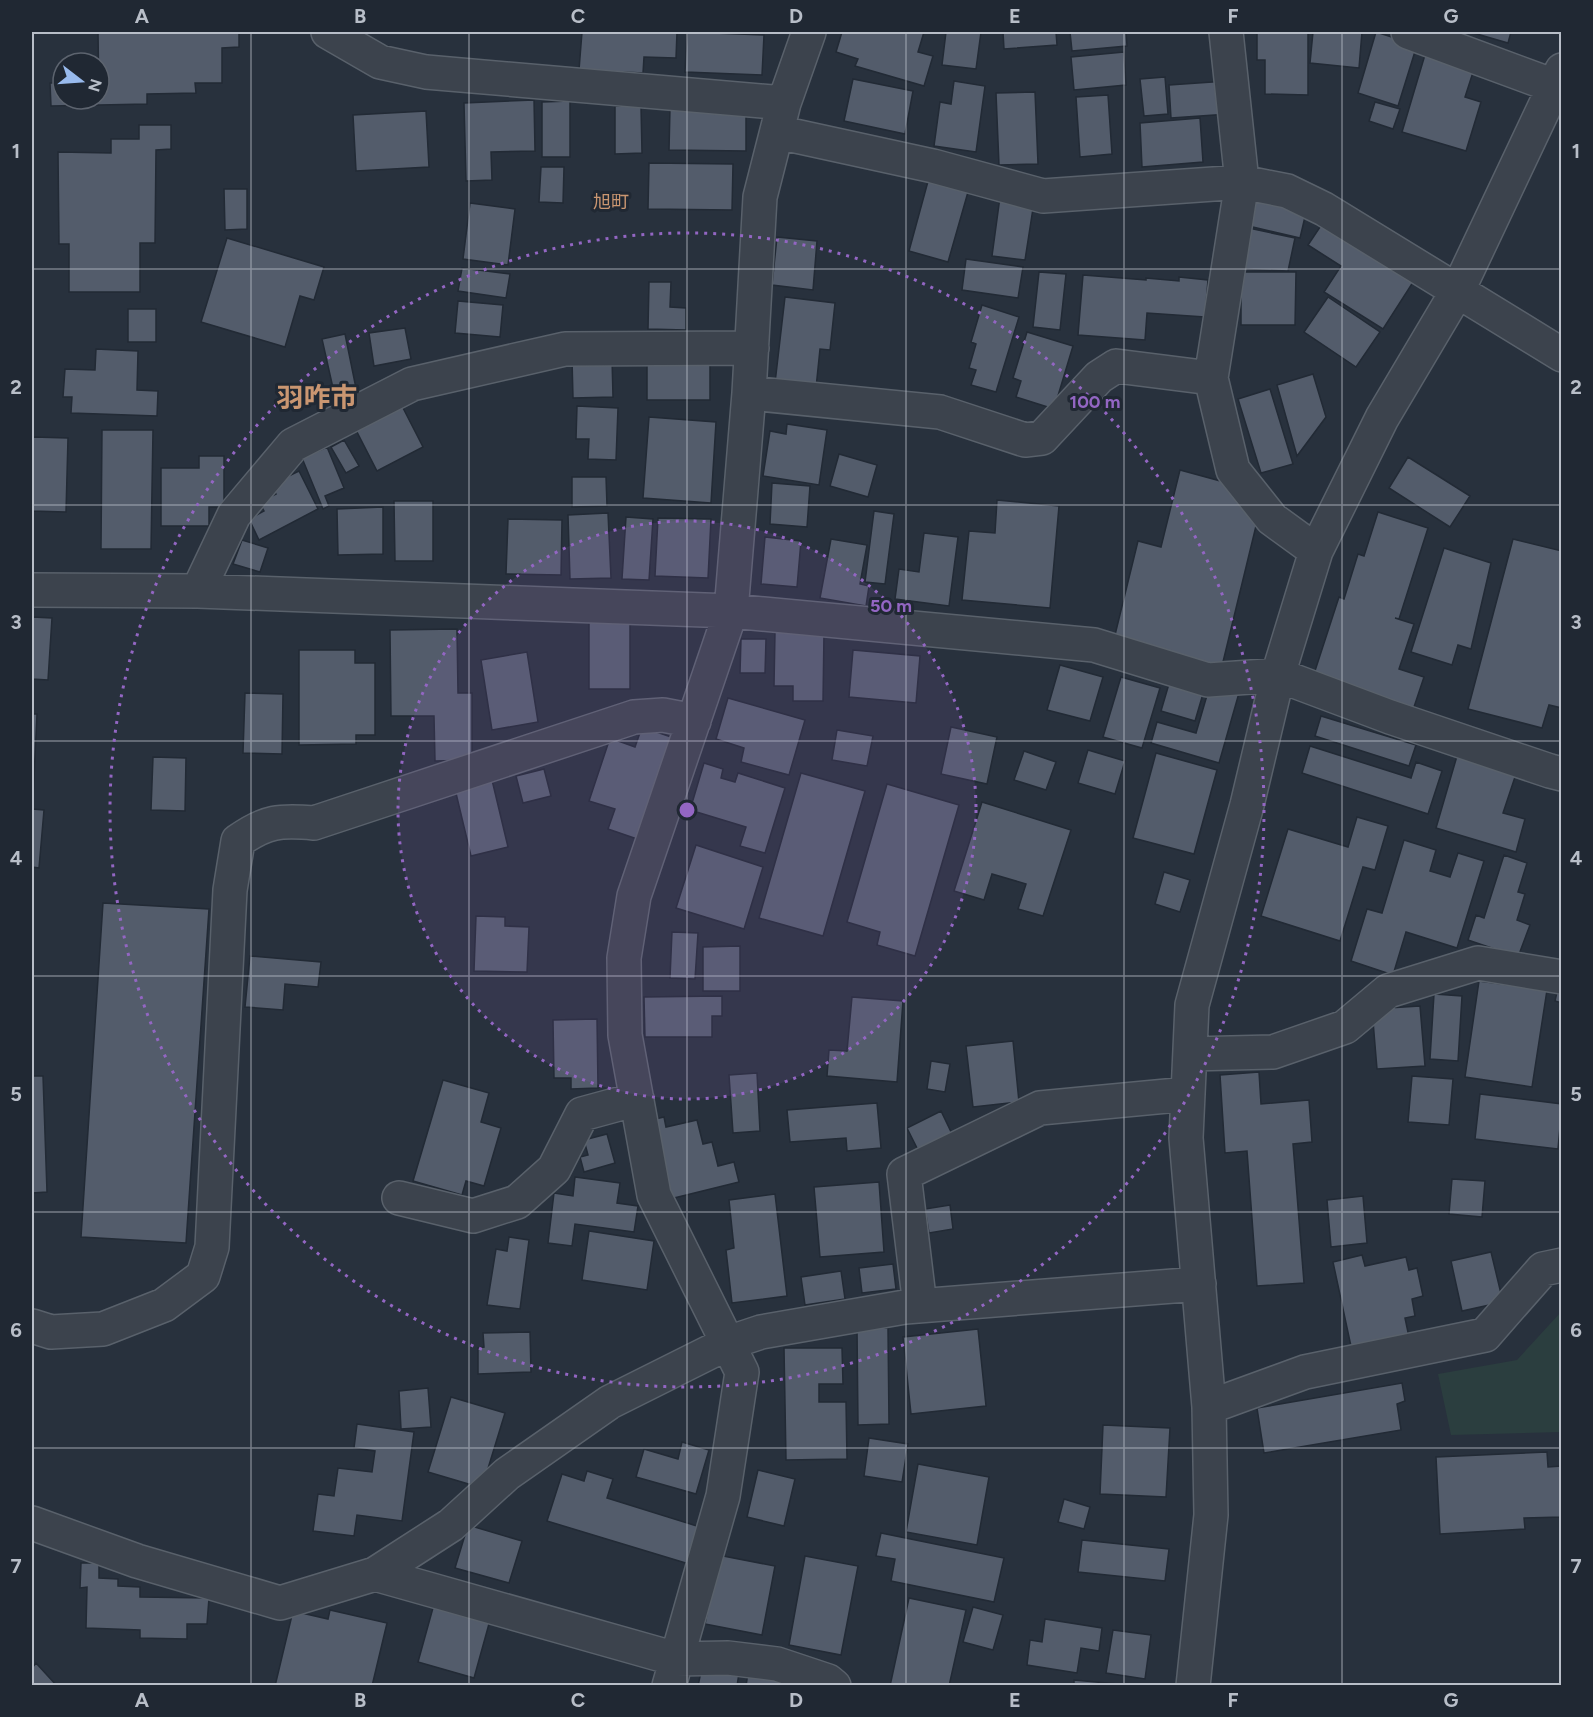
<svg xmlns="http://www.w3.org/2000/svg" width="1593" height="1717" font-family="Figtree,'Noto Sans JP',sans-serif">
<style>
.green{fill:#2b3e3f}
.building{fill:#535c6b;stroke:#222a35;stroke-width:1.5}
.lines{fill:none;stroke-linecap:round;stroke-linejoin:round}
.minor-casing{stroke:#59616b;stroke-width:36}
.minor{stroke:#3c434d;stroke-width:33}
.grid{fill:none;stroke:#b8bec8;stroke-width:1.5;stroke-opacity:0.55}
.ring{fill:none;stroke:#9366c3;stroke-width:3;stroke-dasharray:3 6}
.labels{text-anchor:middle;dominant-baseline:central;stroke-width:6;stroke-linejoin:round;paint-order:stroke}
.quarter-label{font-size:18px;fill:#ca9671;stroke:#202833}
.town-label{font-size:27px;font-weight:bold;fill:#ca9671;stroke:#202833}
.centre{fill:#9366c3;stroke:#202833;stroke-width:3}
.ring-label{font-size:18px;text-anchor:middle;font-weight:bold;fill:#9366c3;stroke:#202833;stroke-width:6;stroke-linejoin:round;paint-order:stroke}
.neatline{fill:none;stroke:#b8bec8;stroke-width:2}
.grid-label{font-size:20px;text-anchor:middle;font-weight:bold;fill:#b8bec8}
</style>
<rect width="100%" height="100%" fill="#28313d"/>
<path class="green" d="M 1561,1312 L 1561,1432 L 1451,1435 L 1438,1374 L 1517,1360 Z"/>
<path class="building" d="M 98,32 L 239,32 L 239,47 L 222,48 L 222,83 L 195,83 L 196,93 L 147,94 L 147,104 L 51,106 L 50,83 L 63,83 L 63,99 L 99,99 Z
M 582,32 L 677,32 L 676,58 L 644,57 L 643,73 L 579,70 Z
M 687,32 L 764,35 L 762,75 L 685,72 Z
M 842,32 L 924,32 L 918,52 L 933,56 L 924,86 L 855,66 L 858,59 L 836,52 Z
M 946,32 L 981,32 L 976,69 L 942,65 Z
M 1003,32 L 1056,32 L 1057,45 L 1004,49 Z
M 1070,32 L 1126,32 L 1127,46 L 1072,51 Z
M 1257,32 L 1308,32 L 1308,95 L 1265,94 L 1265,60 L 1257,60 Z
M 1313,32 L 1362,32 L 1359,68 L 1310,63 Z
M 1376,32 L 1417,45 L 1398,106 L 1358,93 Z
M 1470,32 L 1511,32 L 1508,43 Z
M 1427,48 L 1476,63 L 1465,97 L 1481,102 L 1466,151 L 1402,132 Z
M 1124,52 L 1126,85 L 1074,90 L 1071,57 Z
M 1165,77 L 1168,114 L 1144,116 L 1140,79 Z
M 853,79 L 913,91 L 905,134 L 844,121 Z
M 954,81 L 985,86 L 976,152 L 934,146 L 940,102 L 951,104 Z
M 1227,81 L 1229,114 L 1171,118 L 1169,85 Z
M 1035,92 L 1038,164 L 999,165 L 996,93 Z
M 1108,95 L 1112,154 L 1080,157 L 1076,97 Z
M 534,100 L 535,151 L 491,152 L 492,180 L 466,181 L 464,103 Z
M 570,101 L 570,157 L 542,157 L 542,102 Z
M 1375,102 L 1400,109 L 1393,129 L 1369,121 Z
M 615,106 L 641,106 L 642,153 L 615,154 Z
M 670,108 L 746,109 L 746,151 L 669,150 Z
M 426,111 L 429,167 L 356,171 L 353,115 Z
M 1200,118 L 1203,162 L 1142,167 L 1140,123 Z
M 139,125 L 171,125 L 171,149 L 156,150 L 155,243 L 140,243 L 140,292 L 69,292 L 69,244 L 59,244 L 58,152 L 111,153 L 111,139 L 139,139 Z
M 649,163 L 733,164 L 732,210 L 648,209 Z
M 541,167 L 564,167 L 563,203 L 539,202 Z
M 930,174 L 970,185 L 948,262 L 909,251 Z
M 224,189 L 247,189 L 247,229 L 225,230 Z
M 1248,191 L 1308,204 L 1300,238 L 1240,224 Z
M 1000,197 L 1034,202 L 1025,260 L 992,256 Z
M 470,203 L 515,209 L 508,265 L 463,259 Z
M 1326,218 L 1417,276 L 1383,329 L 1324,292 L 1341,266 L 1308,245 Z
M 1244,227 L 1295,238 L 1288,271 L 1236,269 Z
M 777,237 L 817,241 L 813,290 L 772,285 Z
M 227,238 L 324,267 L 314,300 L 300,296 L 285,347 L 201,322 Z
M 966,259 L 1023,267 L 1018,298 L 962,290 Z
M 462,268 L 510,274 L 506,298 L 458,291 Z
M 1039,272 L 1066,274 L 1060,330 L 1033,327 Z
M 1241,272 L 1296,272 L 1295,325 L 1241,325 Z
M 1083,275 L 1146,280 L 1146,278 L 1179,281 L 1179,277 L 1208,280 L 1205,317 L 1147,313 L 1145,340 L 1078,335 Z
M 649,282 L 671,282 L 670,307 L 686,308 L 686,330 L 648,329 Z
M 785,297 L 835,303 L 830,350 L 820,349 L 816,388 L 775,383 Z
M 1328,297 L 1380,332 L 1356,367 L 1304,332 Z
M 458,301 L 503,305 L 500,337 L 455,333 Z
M 982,305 L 1019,317 L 996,392 L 971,385 L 976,370 L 969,368 L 976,344 L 971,342 Z
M 128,309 L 156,309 L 156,342 L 128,342 Z
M 405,328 L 411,359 L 374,366 L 369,333 Z
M 1027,332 L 1073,346 L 1054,409 L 1016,397 L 1021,381 L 1013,378 Z
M 345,334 L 357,393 L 335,397 L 322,339 Z
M 96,349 L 138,351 L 137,390 L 158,391 L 157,416 L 71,413 L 72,397 L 63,397 L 65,369 L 95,370 Z
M 710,353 L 710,400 L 647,400 L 647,354 Z
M 612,358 L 613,397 L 573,398 L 572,359 Z
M 1313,374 L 1326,417 L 1297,456 L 1277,385 Z
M 1270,389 L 1293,464 L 1261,473 L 1238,399 Z
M 402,406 L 423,447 L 377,471 L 356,430 Z
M 577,406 L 618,408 L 616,460 L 588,459 L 589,439 L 576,439 Z
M 649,417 L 716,422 L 711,503 L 643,498 Z
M 787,424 L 827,430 L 819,485 L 763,476 L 770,431 L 786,434 Z
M 102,430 L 153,430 L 151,549 L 101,549 Z
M 33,437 L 68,438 L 66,512 L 32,511 Z
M 344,440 L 359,466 L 346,473 L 331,447 Z
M 327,447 L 344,488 L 325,496 L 329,506 L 323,509 L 302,458 Z
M 839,454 L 877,465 L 868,497 L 830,486 Z
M 199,456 L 224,456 L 224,507 L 209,507 L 209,526 L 161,526 L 161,468 L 199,468 Z
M 1408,457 L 1470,496 L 1450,527 L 1389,488 Z
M 1180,470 L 1235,485 L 1256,526 L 1222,666 L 1114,639 L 1138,541 L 1161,547 Z
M 299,471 L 318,509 L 259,540 L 249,519 L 264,511 L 259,502 L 276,494 L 272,484 Z
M 572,477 L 606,477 L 607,506 L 572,507 Z
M 772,483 L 810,486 L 807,527 L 770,524 Z
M 997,500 L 1059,506 L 1050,608 L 962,600 L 969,531 L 995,533 Z
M 394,501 L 433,501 L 433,561 L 395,561 Z
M 383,507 L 383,554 L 338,555 L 337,509 Z
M 874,511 L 894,514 L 885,584 L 865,582 Z
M 1378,512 L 1428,528 L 1399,619 L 1395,618 L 1414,624 L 1399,669 L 1424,677 L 1412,713 L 1313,677 L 1339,597 L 1344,599 L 1358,554 L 1364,556 Z
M 608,513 L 611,578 L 570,579 L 568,515 Z
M 626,517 L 653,519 L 649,580 L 622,579 Z
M 658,518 L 711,519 L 708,578 L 655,576 Z
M 508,519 L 562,520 L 561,575 L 506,574 Z
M 924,533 L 958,537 L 949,606 L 895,599 L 899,569 L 919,572 Z
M 765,537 L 801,541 L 797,587 L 761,584 Z
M 831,539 L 867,545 L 860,584 L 869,586 L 866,606 L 820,598 Z
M 1513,539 L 1562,551 L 1562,708 L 1549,705 L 1542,728 L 1468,709 Z
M 242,540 L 268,548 L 260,572 L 233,564 Z
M 1444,548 L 1491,563 L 1471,649 L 1458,645 L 1452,665 L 1411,652 Z
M 32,617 L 52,618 L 48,680 L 32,679 Z
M 589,622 L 630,622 L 630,689 L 589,689 Z
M 457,629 L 458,693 L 472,693 L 472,760 L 435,761 L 434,716 L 391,716 L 390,630 Z
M 775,632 L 824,632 L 823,701 L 793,701 L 793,686 L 774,686 Z
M 741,639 L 766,639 L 765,673 L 740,673 Z
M 299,650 L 355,650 L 355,663 L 375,663 L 375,735 L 356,735 L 356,744 L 299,745 Z
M 853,650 L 920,656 L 916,703 L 849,697 Z
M 527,652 L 538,722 L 492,730 L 481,660 Z
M 1060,665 L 1103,677 L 1090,721 L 1047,710 Z
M 1121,677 L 1160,688 L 1142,748 L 1103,737 Z
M 1171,677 L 1205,687 L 1195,721 L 1161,711 Z
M 1210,685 L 1239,693 L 1219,763 L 1151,743 L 1157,722 L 1196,733 Z
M 245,693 L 283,694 L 282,754 L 243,753 Z
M 728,698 L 805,720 L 789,775 L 741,762 L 744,748 L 716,739 Z
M 32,714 L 37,714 L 33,799 L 32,799 Z
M 1321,716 L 1416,745 L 1409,766 L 1315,736 Z
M 642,727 L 674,738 L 640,840 L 608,829 L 615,809 L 589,801 L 610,738 L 635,747 Z
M 951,727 L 997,737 L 987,784 L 941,774 Z
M 837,730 L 873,736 L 867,766 L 832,760 Z
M 1310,746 L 1411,778 L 1416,762 L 1442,771 L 1428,814 L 1302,773 Z
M 1088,750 L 1125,761 L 1115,794 L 1078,783 Z
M 1024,751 L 1056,762 L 1046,790 L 1014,780 Z
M 1156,753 L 1217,770 L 1194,854 L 1133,838 Z
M 1457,756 L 1516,774 L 1503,813 L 1525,819 L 1516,852 L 1436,828 Z
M 153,757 L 186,758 L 185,811 L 151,810 Z
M 704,763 L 723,769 L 721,778 L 735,782 L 738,773 L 785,788 L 765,853 L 740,846 L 746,827 L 690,810 Z
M 544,769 L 551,796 L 523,803 L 516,776 Z
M 801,773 L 865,791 L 823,936 L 759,918 Z
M 492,780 L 508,847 L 471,856 L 455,789 Z
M 887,784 L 959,805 L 915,956 L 877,945 L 880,932 L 847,922 Z
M 982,802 L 1071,830 L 1043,916 L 1018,909 L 1026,884 L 992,874 L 984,900 L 954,891 Z
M 32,809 L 44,810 L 39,868 L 32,867 Z
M 1357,817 L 1388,826 L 1375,870 L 1363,867 L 1340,941 L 1261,916 L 1288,829 L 1348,847 Z
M 1404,840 L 1436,850 L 1430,871 L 1450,877 L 1458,853 L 1484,861 L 1457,948 L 1406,932 L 1393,975 L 1351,961 L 1367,909 L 1382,913 Z
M 696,845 L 763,867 L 744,929 L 676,908 Z
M 1504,855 L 1527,863 L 1518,892 L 1525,894 L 1517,920 L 1530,925 L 1518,957 L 1468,940 L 1476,915 L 1484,918 Z
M 1164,872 L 1190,880 L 1180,912 L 1155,904 Z
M 103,903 L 209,909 L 186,1243 L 81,1237 Z
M 476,916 L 505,917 L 505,926 L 529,927 L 527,972 L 474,971 Z
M 672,932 L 698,933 L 695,979 L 670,978 Z
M 740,946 L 740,991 L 703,991 L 703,947 Z
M 250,956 L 321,962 L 318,987 L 285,984 L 283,1010 L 245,1007 Z
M 1479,981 L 1547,990 L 1532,1087 L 1465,1077 Z
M 1559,983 L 1562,984 L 1562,1003 L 1555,1001 Z
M 1434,994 L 1462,996 L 1458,1061 L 1430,1059 Z
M 722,996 L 722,1016 L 712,1016 L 712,1037 L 645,1037 L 644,997 Z
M 852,997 L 903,1001 L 897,1082 L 827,1076 L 829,1050 L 847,1051 Z
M 1420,1006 L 1425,1066 L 1377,1069 L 1372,1009 Z
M 597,1019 L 598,1088 L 571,1089 L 571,1078 L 554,1078 L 553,1020 Z
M 1013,1041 L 1019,1102 L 973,1107 L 966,1046 Z
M 931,1061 L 950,1064 L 945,1092 L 927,1089 Z
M 1259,1072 L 1261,1104 L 1309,1100 L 1312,1142 L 1293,1144 L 1304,1283 L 1257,1286 L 1247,1151 L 1225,1153 L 1220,1075 Z
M 757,1073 L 760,1131 L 733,1133 L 729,1075 Z
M 32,1076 L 43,1076 L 47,1192 L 32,1193 Z
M 1412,1076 L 1453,1079 L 1449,1125 L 1408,1122 Z
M 443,1080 L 489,1093 L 481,1122 L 501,1128 L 484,1186 L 466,1181 L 462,1195 L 413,1181 Z
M 1480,1094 L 1562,1104 L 1558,1149 L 1475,1139 Z
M 877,1103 L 881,1148 L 847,1151 L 846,1138 L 790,1142 L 787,1110 Z
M 941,1111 L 953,1136 L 919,1152 L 907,1128 Z
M 664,1117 L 666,1127 L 697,1120 L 703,1144 L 712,1142 L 718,1166 L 734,1162 L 739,1182 L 670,1199 L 651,1120 Z
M 607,1134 L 615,1163 L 584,1172 L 580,1157 L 588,1155 L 584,1140 Z
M 575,1177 L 620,1183 L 617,1203 L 638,1206 L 634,1232 L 575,1224 L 572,1246 L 548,1243 L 554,1193 L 573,1196 Z
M 1452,1179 L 1485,1181 L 1482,1217 L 1449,1214 Z
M 879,1182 L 884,1252 L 820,1257 L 814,1187 Z
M 775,1194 L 787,1296 L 732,1303 L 726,1250 L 734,1248 L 729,1200 Z
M 1363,1196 L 1367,1243 L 1331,1247 L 1327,1200 Z
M 950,1205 L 953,1229 L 929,1233 L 925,1209 Z
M 589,1231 L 654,1241 L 647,1290 L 582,1280 Z
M 509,1237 L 529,1240 L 520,1309 L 487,1305 L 496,1249 L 507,1251 Z
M 1491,1252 L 1503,1302 L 1462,1311 L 1451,1261 Z
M 1362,1255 L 1365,1266 L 1406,1257 L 1409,1270 L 1417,1268 L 1423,1296 L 1412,1299 L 1415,1316 L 1405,1318 L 1409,1337 L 1352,1351 L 1333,1262 Z
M 893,1264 L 896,1289 L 862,1293 L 859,1268 Z
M 841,1271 L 845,1299 L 805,1305 L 801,1277 Z
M 857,1328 L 888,1328 L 889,1424 L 858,1425 Z
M 978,1329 L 986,1406 L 911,1414 L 903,1337 Z
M 530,1332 L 531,1372 L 478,1374 L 478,1348 L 484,1347 L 483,1333 Z
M 784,1348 L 842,1348 L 843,1384 L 819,1384 L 819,1402 L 846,1402 L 847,1459 L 786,1460 Z
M 1402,1383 L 1405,1401 L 1397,1404 L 1401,1430 L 1264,1453 L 1257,1408 Z
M 428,1388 L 431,1427 L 401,1429 L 399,1391 Z
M 451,1397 L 505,1413 L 482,1488 L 428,1472 Z
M 357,1424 L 414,1432 L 402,1521 L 357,1515 L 354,1536 L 313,1531 L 318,1494 L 334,1496 L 338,1468 L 372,1472 L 375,1451 L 354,1448 Z
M 1103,1425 L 1170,1428 L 1166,1497 L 1100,1494 Z
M 869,1438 L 908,1444 L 902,1482 L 864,1476 Z
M 682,1442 L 709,1450 L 696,1494 L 636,1477 L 644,1449 L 678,1459 Z
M 1547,1452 L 1548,1467 L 1562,1466 L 1562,1517 L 1524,1518 L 1525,1529 L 1440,1534 L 1436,1457 Z
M 918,1464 L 989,1477 L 977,1545 L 906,1532 Z
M 758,1470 L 795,1479 L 784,1526 L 747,1517 Z
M 587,1471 L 613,1479 L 607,1498 L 700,1527 L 689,1564 L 547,1521 L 562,1474 L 584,1481 Z
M 1064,1499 L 1090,1507 L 1084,1529 L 1058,1522 Z
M 468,1525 L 522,1541 L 509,1583 L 455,1568 Z
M 881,1533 L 1004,1558 L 994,1602 L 891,1581 L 895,1559 L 876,1556 Z
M 1082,1540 L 1169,1549 L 1165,1581 L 1078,1572 Z
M 718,1555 L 775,1566 L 762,1635 L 705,1624 Z
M 805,1556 L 858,1566 L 841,1655 L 789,1645 Z
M 81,1563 L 99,1563 L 99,1578 L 118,1579 L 118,1586 L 140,1587 L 140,1597 L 209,1598 L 207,1624 L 187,1624 L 187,1639 L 140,1638 L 140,1630 L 86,1628 L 87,1587 L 80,1588 Z
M 436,1597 L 492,1613 L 474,1678 L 418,1662 Z
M 909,1598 L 966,1610 L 949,1686 L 890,1686 Z
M 973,1607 L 1003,1615 L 993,1650 L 963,1642 Z
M 330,1610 L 387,1623 L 372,1686 L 275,1686 L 293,1611 L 328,1619 Z
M 1045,1619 L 1102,1628 L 1099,1651 L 1081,1648 L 1077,1673 L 1027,1665 L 1030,1640 L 1042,1642 Z
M 1113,1630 L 1151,1635 L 1145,1679 L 1106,1673 Z
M 36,1663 L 57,1686 L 32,1686 L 32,1668 Z
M 702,1667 L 739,1673 L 737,1686 L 698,1686 Z
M 748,1673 L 799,1686 L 746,1686 Z
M 1074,1680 L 1139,1686 L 1074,1686 Z"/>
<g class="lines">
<defs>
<path id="minor" d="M 328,32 L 380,62 L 426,72 L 784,103
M 1226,32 L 1242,182 L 1211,378 L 1233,470 L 1272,519 L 1316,551
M 1408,32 L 1554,86
M 777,132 L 933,166 L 1043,196 L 1242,182 L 1287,191 L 1324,209 L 1562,355
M 749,393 L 940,412 L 1025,440 L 1042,438 L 1099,377 L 1116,366 L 1211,378
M 32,590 L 198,591 L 731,611 L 1094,645 L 1208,680 L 1278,675 L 1390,717 L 1550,771 L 1562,774
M 198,591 L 234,515 L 293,445 L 412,384 L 565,349 L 752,348
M 1190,1054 L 1273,1052 L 1345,1027 L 1388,991 L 1478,963 L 1562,977
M 399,1198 L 473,1216 L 517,1202 L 554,1169 L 582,1114 L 637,1099
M 920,1306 L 904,1174 L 1040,1108 L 1188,1094
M 32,1326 L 51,1332 L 103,1329 L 164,1305 L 203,1276 L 212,1247 L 230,890 L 238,841 C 266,821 280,820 314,823 L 634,717 L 663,715 L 694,721
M 1209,1407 L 1305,1372 L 1485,1335 L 1543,1269 L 1562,1265
M 32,1523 L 137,1561 L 280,1603 L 375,1574 L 676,1659 L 728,1658 L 777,1664 L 828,1681 L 834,1686
M 375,1574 L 451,1525 L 507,1474 L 610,1402 L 728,1343 L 761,1332 L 905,1307 L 1199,1284
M 669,1686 L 723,1496 L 742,1372 L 654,1195 L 625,1035 L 624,958 L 634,896 L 731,611 L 749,393 L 760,197 L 784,103 L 809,32
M 1193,1686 L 1211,1515 L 1209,1407 L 1186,1138 L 1192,1005 L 1247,805 L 1278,675 L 1316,551 L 1382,418 L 1458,290 L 1562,70"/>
</defs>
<use href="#minor" class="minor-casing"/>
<use href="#minor" class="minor"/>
</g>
<path class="grid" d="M 251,32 L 251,1686M 469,32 L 469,1686M 687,32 L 687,1686M 906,32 L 906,1686M 1124,32 L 1124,1686M 1342,32 L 1342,1686M 32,269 L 1562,269M 32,505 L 1562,505M 32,741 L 1562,741M 32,976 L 1562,976M 32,1212 L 1562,1212M 32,1448 L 1562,1448"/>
<circle cx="687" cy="810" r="289" fill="#9366c3" fill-opacity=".12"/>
<g class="ring">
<circle cx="687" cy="810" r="289"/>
<circle cx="687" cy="810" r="577"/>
</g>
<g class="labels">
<g class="quarter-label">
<text x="611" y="202">旭町</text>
</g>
<g class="town-label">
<text x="317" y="397">羽咋市</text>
</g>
</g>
<circle cx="687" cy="810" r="9" class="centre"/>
<g class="ring-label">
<text x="1095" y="408">100 m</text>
<text x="891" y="612">50 m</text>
</g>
<rect width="1593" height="1717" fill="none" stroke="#202833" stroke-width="66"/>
<g transform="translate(81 81) rotate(107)"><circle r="28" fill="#202833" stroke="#5d646f" stroke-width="1.5"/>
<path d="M0-4.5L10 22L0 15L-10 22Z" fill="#98baed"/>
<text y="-9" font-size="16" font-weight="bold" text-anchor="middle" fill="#b8bec8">N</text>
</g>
<rect x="33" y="33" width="1527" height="1651" class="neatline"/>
<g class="grid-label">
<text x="142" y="23">A</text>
<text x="360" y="23">B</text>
<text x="578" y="23">C</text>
<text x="796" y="23">D</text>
<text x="1015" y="23">E</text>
<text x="1233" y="23">F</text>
<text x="1451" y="23">G</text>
<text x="16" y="158">1</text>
<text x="1576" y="158">1</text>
<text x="16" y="394">2</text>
<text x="1576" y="394">2</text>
<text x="16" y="629">3</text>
<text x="1576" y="629">3</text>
<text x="16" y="865">4</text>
<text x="1576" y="865">4</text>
<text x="16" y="1101">5</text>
<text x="1576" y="1101">5</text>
<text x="16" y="1337">6</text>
<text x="1576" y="1337">6</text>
<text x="16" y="1573">7</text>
<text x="1576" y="1573">7</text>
<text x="142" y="1707">A</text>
<text x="360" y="1707">B</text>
<text x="578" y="1707">C</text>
<text x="796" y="1707">D</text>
<text x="1015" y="1707">E</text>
<text x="1233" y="1707">F</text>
<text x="1451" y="1707">G</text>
</g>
</svg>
